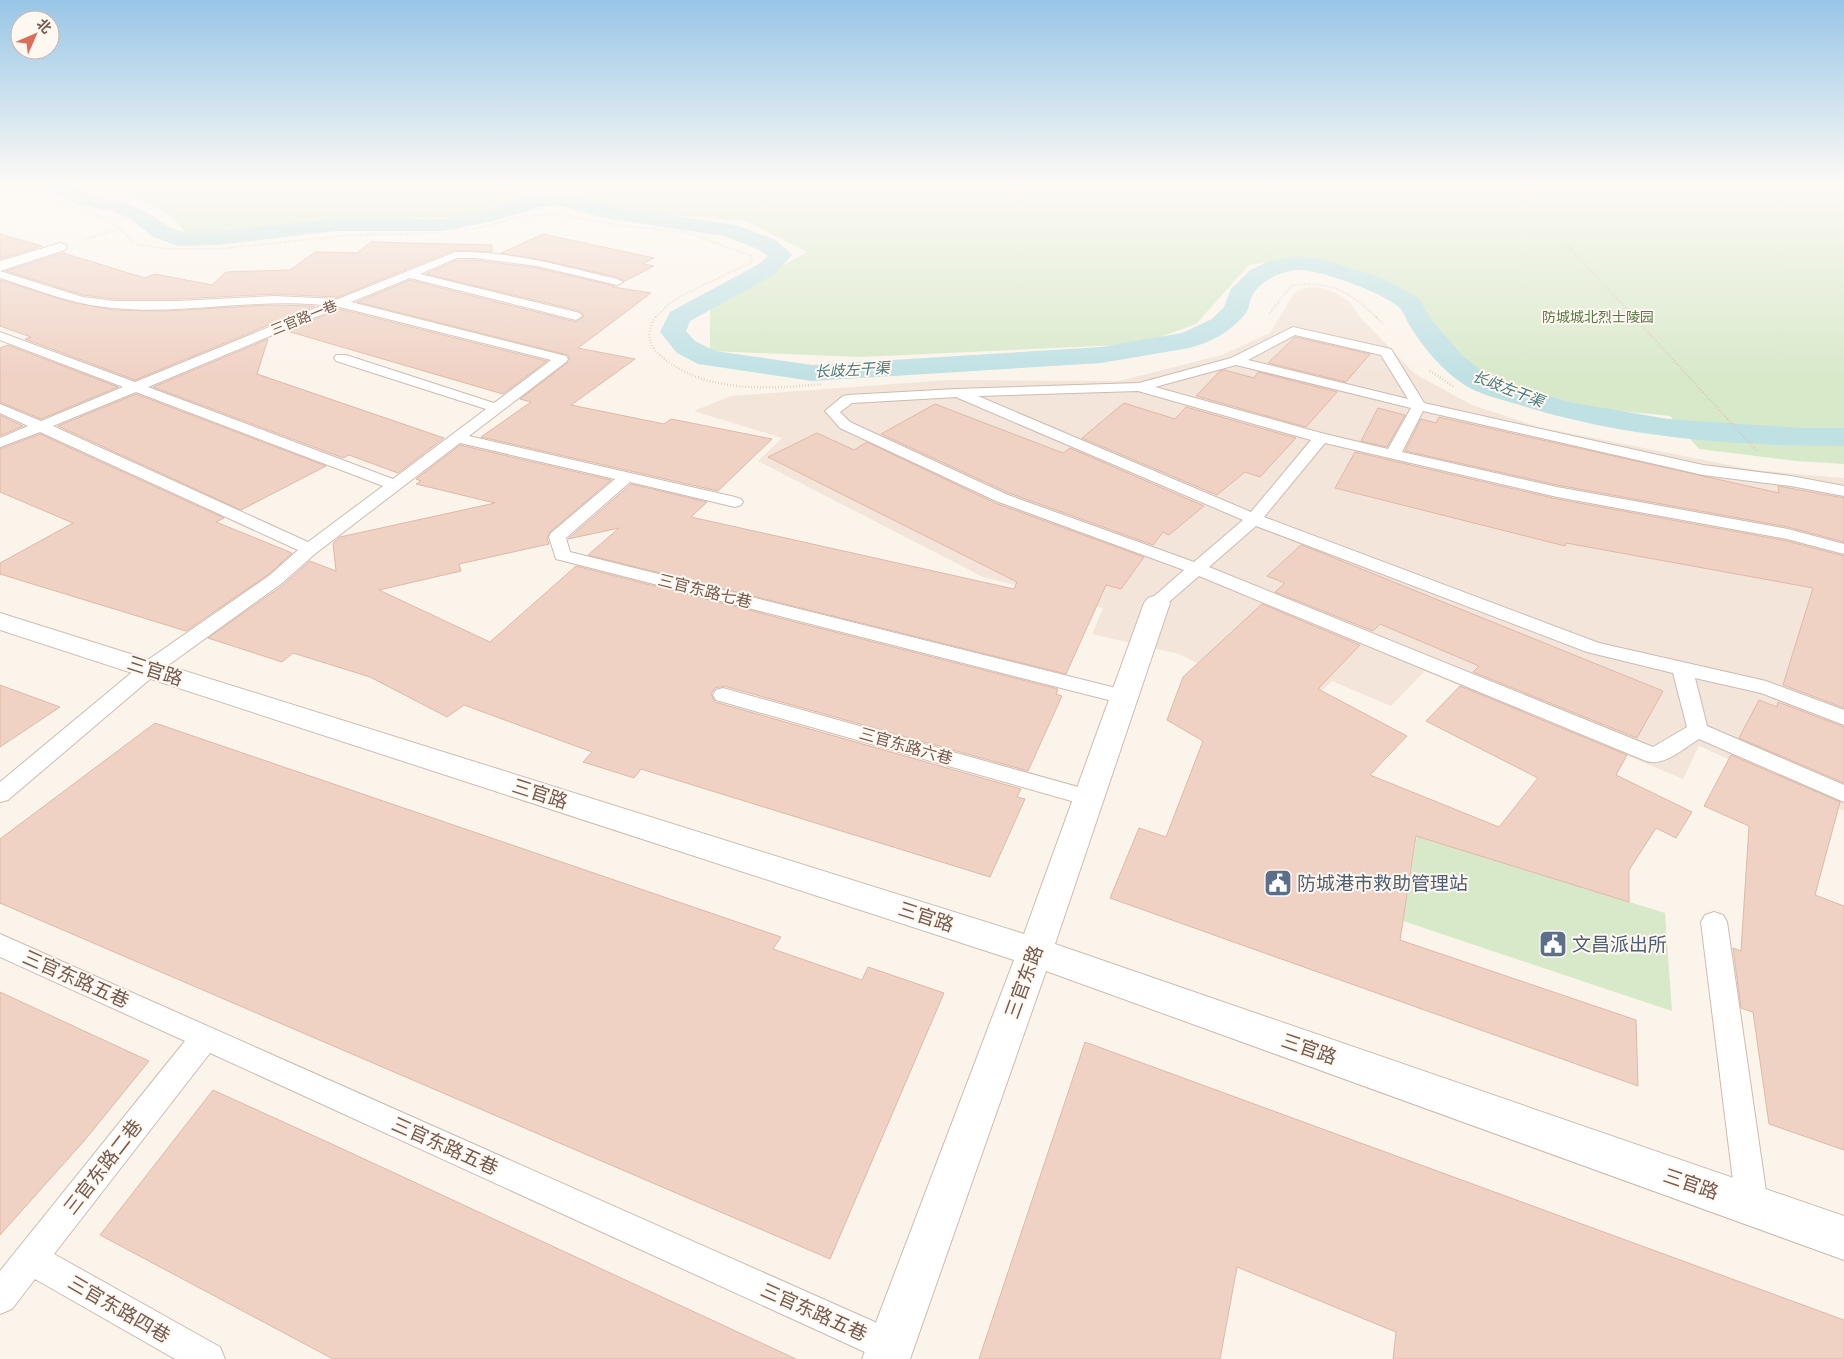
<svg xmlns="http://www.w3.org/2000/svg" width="1844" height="1359" font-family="Rubik,'Noto Sans SC',sans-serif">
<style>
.residential{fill:#f3e5da}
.green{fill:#d8e9ca}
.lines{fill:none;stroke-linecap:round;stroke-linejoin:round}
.canal{fill:#c0e1e4;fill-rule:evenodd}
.building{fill:#efd2c4;stroke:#e0b8a6}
.service-casing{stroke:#cdbbb1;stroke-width:2}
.minor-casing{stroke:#cdbbb1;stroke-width:2}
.path-far1{stroke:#d4b5a7;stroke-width:2;stroke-dasharray:0.5 2;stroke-linecap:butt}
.path{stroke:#d4b5a7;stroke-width:2.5;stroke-dasharray:0.5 2.5;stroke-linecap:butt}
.service{fill:#fff;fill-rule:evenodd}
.minor{fill:#fff;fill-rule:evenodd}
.labels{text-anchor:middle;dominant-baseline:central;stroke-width:4;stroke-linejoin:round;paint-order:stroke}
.far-park-label{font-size:14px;fill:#5a7948;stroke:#fef8f1}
.far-street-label{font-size:14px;fill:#755a4f;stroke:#fef8f1}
.far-water-label{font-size:15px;font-style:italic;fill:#477a7f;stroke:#fef8f1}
.street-label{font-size:16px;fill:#755a4f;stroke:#fef8f1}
.near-street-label{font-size:19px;fill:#755a4f;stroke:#fef8f1}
.near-service-label{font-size:19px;fill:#4e5e75;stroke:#fef8f1;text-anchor:start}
</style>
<rect width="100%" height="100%" fill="#fbf4eb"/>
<path class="residential" d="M 1317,287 L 1332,291 L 1349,301 L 1358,315 L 1415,374 L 1472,405 L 1539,427 L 1754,470 L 1844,478 L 1844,811 L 1699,746 L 1683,779 L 1425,671 L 1391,706 L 1332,681 L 1297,714 L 1179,654 L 1092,634 L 1103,608 L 983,577 L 758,461 L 782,438 L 694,411 L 731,396 L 948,380 L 1119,381 L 1222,355 L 1270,333 L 1295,292 L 1305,288 Z"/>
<path class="green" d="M 91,186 L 1844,186 L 1844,464 L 1796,461 L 1699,449 L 1670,416 L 1560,405 L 1521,393 L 1485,378 L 1432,326 L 1419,304 L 1380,279 L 1307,257 L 1249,265 L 1196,324 L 1141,344 L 861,357 L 710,351 L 710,306 L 807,252 L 746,221 L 624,211 L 556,193 L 464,217 L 345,221 L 187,235 L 173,217 L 137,196 Z
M 1417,836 L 1665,913 L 1672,1011 L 1403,921 Z"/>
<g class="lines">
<path class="canal" d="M 45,186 L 71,186 L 90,195 L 123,202 L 145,211 L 169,227 L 182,232 L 217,231 L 336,219 L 443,219 L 483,211 L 539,195 L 557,193 L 608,206 L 736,225 L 776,240 L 792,255 L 775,274 L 690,321 L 686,331 L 695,341 L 715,351 L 812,365 L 1101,347 L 1182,333 L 1212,319 L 1224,307 L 1231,289 L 1249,271 L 1267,262 L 1298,256 L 1325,260 L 1387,280 L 1419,299 L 1433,322 L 1463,356 L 1484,373 L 1523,388 L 1569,402 L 1668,419 L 1803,428 L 1844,428 L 1844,446 C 1735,446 1624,438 1520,405 C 1503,400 1477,394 1463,384 C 1442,370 1423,347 1410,326 C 1407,321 1404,314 1401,309 C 1388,294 1317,268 1296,270 C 1280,272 1261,280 1252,296 C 1249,301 1250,308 1246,313 C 1232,331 1210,343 1189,348 L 1101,363 L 812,381 L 698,364 L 677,353 L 660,332 L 670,312 L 759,264 L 768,256 L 760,250 L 724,236 L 604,218 L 557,205 L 541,207 L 493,221 L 443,231 L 336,231 L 217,245 L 179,246 L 153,237 L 131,219 L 111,211 L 77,204 L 48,190 Z"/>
</g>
<path class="building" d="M 0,234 L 42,246 L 0,259 Z
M 543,234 L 654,258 L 643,264 L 654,266 L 625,281 L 617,277 L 557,263 L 501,253 Z
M 371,242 L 492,245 L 492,252 L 454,250 L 338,297 L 274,294 L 178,299 L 115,299 L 83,295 L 6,271 L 63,253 L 145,278 L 155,274 L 212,285 L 226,272 L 290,270 L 315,252 L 357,253 Z
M 457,260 L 475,260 L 537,268 L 615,286 L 613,287 L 651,293 L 578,348 L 635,359 L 571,405 L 664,424 L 671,419 L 772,439 L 718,491 L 481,437 L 531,402 L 520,399 L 567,363 L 570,360 L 568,355 L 357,302 L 410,280 L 576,322 L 584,316 L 580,311 L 426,274 Z
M 0,280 L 70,302 L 114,310 L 166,311 L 271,305 L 315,306 L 135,380 L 25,339 L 31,337 L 0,326 Z
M 340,309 L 547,361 L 503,394 L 287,331 Z
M 1295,337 L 1370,354 L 1346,382 L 1268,363 Z
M 268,339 L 257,374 L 444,438 L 398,473 L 349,455 L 343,458 L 153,387 Z
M 8,345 L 118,387 L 41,419 L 0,402 L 0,348 Z
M 1224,370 L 1254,378 L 1258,372 L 1337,392 L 1306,427 L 1196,396 L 1220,371 Z
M 136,394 L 326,466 L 241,510 L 58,426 Z
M 1124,403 L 1175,419 L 1186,407 L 1296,438 L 1260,477 L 1245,472 L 1217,495 L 1082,438 Z
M 935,404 L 1063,453 L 1070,448 L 1204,506 L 1169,535 L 1163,532 L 1153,545 L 1009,493 L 881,434 Z
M 1378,408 L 1405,415 L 1387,447 L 1361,441 Z
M 0,415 L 23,426 L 0,436 Z
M 1439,417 L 1779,493 L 1778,486 L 1844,498 L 1844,542 L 1788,527 L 1557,485 L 1405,451 L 1421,419 L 1436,423 Z
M 817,433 L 854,450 L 867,442 L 995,503 L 1144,557 L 1121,589 L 1106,585 L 1066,674 L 588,555 L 619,528 L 568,539 L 631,484 L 707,502 L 691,517 L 1014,589 L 1017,582 L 768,457 Z
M 40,434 L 224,518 L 216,522 L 292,553 L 269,574 L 186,631 L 0,574 L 0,563 L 73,523 L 0,492 L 0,449 Z
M 460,445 L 611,480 L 550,532 L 547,538 L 549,544 L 459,564 L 461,571 L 379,590 L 490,642 L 576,566 L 1058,689 L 1056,694 L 1062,696 L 1028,771 L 724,686 L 715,688 L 711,694 L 715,702 L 1021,789 L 1017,797 L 1025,799 L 990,877 L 641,769 L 634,778 L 583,762 L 592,752 L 464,705 L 447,717 L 370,677 L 293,653 L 282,662 L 208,638 L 283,585 L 310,561 L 336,571 L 333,543 L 340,537 L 495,503 L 416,484 L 421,481 L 416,479 Z
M 1355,452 L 1557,499 L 1787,541 L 1844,556 L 1844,708 L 1783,685 L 1813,588 L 1566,543 L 1565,546 L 1335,488 Z
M 1301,545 L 1322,553 L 1663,691 L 1637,738 L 1473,672 L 1479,666 L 1380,624 L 1373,631 L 1275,592 L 1285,583 L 1267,576 Z
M 1262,604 L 1360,645 L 1318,689 L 1407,736 L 1370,775 L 1499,827 L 1538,778 L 1426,721 L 1460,686 L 1627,755 L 1616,775 L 1692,812 L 1676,838 L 1656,828 L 1629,870 L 1629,902 L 1416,836 L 1400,940 L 1636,1020 L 1638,1086 L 1110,898 L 1139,828 L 1166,837 L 1203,741 L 1167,720 L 1183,677 Z
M 0,685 L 60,707 L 0,747 Z
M 1759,700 L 1777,707 L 1778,702 L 1844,727 L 1844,783 L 1739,738 Z
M 155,723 L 781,937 L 773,949 L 862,980 L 868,967 L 944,993 L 830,1259 L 0,903 L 0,839 Z
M 1731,755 L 1840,802 L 1815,895 L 1844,906 L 1844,1150 L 1769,1124 L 1753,1012 L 1741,1008 L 1733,948 L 1741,951 L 1749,826 L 1704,806 Z
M 0,992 L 149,1061 L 84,1141 L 0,1235 Z
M 1085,1042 L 1844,1320 L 1844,1359 L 1393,1359 L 1396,1332 L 1237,1267 L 1220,1359 L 979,1359 Z
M 213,1090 L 334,1145 L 796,1359 L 333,1359 L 100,1235 Z"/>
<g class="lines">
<defs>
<path id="service" d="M 455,252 C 511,251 563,266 617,279 L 623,282 L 617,285 L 537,266 L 475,258 L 457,258 L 420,274 L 580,313 L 582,316 L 576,320 L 410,278 L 351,302 L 566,356 L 568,359 L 566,362 L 469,436 L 735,497 L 741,499 L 743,502 L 741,505 L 735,507 L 630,482 L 566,538 L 570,552 L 1124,690 L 1131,692 L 1134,697 L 1131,702 L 1124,704 L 556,559 L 549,537 L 551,533 L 615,479 L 460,443 L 316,553 L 282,583 L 156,674 L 8,800 L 0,802 L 0,782 L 142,664 L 270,575 L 298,550 L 40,432 L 0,447 L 0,438 L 28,426 L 0,413 L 0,404 L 41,421 L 123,387 L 0,340 L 0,332 L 135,382 L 323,305 C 253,298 183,315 114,308 C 74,305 38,290 0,278 L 0,271 L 83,297 L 115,301 L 178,301 L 274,296 L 338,299 ZM 340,307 L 551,360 L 494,403 L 346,355 L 336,355 L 334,358 L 336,361 L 486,409 L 393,479 L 148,387 ZM 136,392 L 383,486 L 308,542 L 53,426 Z
M 1293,327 L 1391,349 L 1424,403 L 1703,465 L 1791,476 L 1844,486 L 1844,496 L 1791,486 L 1703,475 L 1423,411 L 1402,452 L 1557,487 L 1788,529 L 1844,544 L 1844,554 L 1787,539 L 1557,497 L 1325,443 L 1264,517 L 1599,643 L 1766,681 L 1844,710 L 1844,725 L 1761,693 L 1695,678 L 1707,726 L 1844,785 L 1844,802 L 1699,739 C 1684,748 1664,767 1646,761 L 1199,576 L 1163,607 L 1157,609 L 1151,607 L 1148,603 L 1151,599 L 1184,570 L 996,501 L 840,428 L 825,411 L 843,396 L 848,395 L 956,389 L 1139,383 L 1231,358 ZM 1295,335 L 1381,355 L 1408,399 L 1248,360 ZM 1236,365 L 1411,408 L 1388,449 L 1325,434 L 1155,387 ZM 1138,391 L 1311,440 L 1251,512 L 978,396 ZM 957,397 L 958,398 L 1243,520 L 1194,562 L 1008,495 L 850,422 L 840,412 L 852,403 ZM 1256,526 L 1587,652 L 1673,673 L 1687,727 L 1653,747 L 1209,567 Z
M 723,688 L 1089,790 L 1097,792 L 1100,798 L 1097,804 L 1089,806 L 716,700 L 713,695 L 716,690 Z
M 1714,912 L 1723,915 L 1727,922 L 1768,1205 L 1763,1216 L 1752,1221 L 1741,1216 L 1736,1205 L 1701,922 L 1705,915 Z
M 0,934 L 902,1334 L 907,1346 L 902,1358 L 878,1358 L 210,1053 L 54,1254 L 220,1347 L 225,1359 L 175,1359 L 35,1279 L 12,1309 L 0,1314 L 0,1271 L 185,1041 L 0,957 Z"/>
<path id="minor" d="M 60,243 L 65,244 L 67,247 L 65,250 L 0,271 L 0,261 Z
M 1157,595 L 1166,598 L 1170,603 L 1055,944 L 1844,1216 L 1844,1260 L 1046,971 L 910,1359 L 862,1359 L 1014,960 L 0,630 L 0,613 L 1024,934 L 1144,603 L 1148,598 Z"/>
</defs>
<use href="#service" class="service-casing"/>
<use href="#minor" class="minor-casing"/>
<path class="path-far1" d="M 27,186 L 36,197 L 92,213 L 118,226 L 135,244 L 167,249 L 216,249 L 353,235 L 439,233
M 473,229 L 523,216 L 557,214 L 617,225 L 686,232 L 751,256 L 752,262 L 679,297 L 668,305 L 655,318
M 83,240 L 120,229
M 1567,245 L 1635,318
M 1270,313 L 1291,286 C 1329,279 1351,292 1377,318"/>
<path class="path" d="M 655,317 C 647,330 647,344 659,354 C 702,394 769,389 823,384
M 1376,317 L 1383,324
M 1634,317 L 1756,450
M 1430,371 L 1454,387"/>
<use href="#service" class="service"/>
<use href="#minor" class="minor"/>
</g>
<linearGradient id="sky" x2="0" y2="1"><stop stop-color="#98c6e6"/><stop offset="0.49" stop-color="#fdfaf6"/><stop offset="1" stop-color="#fdfaf6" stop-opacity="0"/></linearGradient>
<rect width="1844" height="376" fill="url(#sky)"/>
<defs>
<symbol id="civic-square" viewBox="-11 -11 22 22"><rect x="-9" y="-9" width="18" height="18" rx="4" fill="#5c6f8a" stroke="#fef8f1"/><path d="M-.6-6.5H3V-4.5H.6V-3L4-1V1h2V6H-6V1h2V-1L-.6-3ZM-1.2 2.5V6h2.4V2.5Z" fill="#fff"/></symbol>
</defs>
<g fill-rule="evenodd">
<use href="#civic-square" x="1262" y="867" width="32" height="32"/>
<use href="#civic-square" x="1537" y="928" width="32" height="32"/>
</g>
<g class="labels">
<g class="far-park-label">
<text x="1598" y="317">防城城北烈士陵园</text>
</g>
<g class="far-street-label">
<text transform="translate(304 318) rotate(-22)">三官路一巷</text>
</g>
<g class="far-water-label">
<text transform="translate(852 370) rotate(-3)">长歧左干渠</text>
<text transform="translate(1508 389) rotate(21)">长歧左干渠</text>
</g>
<g class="street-label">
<text transform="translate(705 591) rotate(14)">三官东路七巷</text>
<text transform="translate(906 746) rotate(16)">三官东路六巷</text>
</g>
<g class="near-street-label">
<text transform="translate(155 671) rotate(18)">三官路</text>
<text transform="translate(540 794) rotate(18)">三官路</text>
<text transform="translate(926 917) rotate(18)">三官路</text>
<text transform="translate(76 979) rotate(24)">三官东路五巷</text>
<text transform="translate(1024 982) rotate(-70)">三官东路</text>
<text transform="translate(1309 1049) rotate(19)">三官路</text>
<text transform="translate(445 1146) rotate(24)">三官东路五巷</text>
<text transform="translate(103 1167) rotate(-52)">三官东路二巷</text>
<text transform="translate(1691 1184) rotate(19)">三官路</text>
<text transform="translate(119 1309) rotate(30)">三官东路四巷</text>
<text transform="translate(814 1312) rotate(24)">三官东路五巷</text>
</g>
<g class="near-service-label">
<text x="1297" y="883">防城港市救助管理站</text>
<text x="1572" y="944">文昌派出所</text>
</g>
</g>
<g transform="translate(35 35) rotate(45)"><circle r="24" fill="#fef8f1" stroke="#c7b9b0"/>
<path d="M0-4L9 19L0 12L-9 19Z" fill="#db6e5a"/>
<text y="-8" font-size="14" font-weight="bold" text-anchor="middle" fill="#755a4f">北</text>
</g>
</svg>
